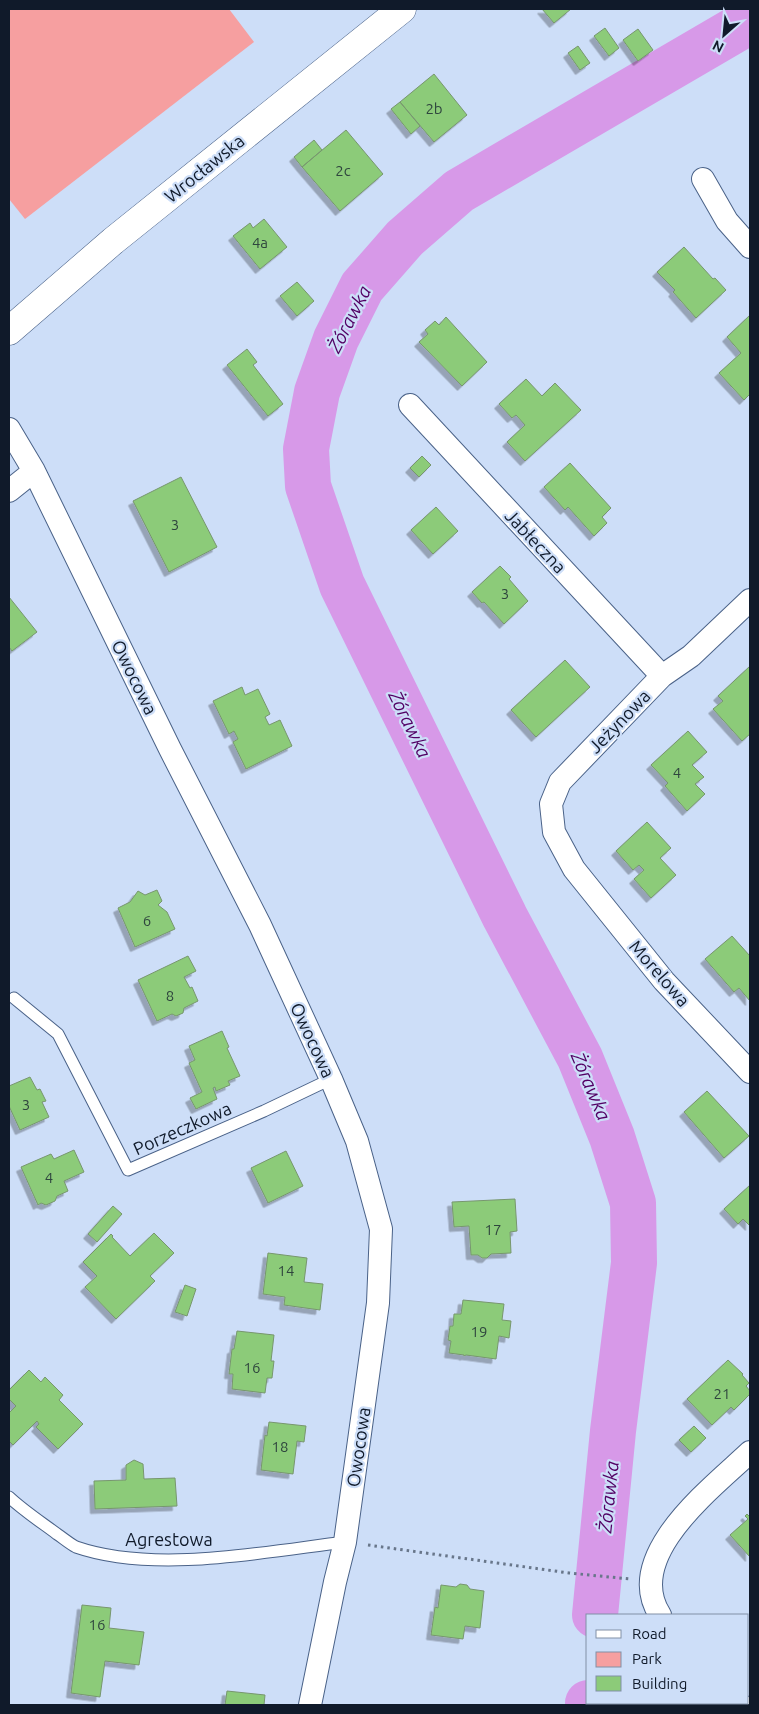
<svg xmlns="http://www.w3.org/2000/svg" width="759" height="1714" font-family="Ubuntu,sans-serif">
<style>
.green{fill:#f69fa0}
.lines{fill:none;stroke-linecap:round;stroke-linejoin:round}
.river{stroke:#d799e8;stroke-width:46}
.building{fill:#8ccb79;stroke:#77966e;filter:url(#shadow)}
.service-casing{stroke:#4a6288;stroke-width:13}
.minor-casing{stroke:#4a6288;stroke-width:24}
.tertiary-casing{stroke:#4a6288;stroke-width:29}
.path{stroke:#68768a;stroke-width:3;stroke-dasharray:2.5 4;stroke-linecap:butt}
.service{stroke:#fff;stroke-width:11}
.minor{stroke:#fff;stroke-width:22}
.tertiary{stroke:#fff;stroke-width:28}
.labels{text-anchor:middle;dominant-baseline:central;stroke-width:4.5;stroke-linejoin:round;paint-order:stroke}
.number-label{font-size:15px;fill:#2f463e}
.street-label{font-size:18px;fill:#101a2a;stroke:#cddef8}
.water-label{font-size:19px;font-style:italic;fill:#520064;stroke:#cddef8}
</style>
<defs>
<filter id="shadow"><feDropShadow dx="-4.5" dy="4.5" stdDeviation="0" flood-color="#0004"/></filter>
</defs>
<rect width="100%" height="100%" fill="#cddef8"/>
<path class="green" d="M 9,9 L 229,9 L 254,42 L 25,219 L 9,199 Z"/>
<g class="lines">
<path class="river" d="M 595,1615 L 613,1431 L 634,1263 L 633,1203 L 612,1137 L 580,1058 L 505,917 L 342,585 L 308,486 L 306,449 L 317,392 L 336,339 L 362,287 L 405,238 L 459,191 L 750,21
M 588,1705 L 588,1703"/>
</g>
<path class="building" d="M 542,9 L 571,9 L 554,23 Z
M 605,28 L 619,48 L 609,56 L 594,36 Z
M 638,29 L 653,50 L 638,61 L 623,40 Z
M 578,46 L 590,63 L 580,70 L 568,53 Z
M 434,74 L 467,115 L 434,142 L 400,102 Z
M 400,102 L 420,126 L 411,134 L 391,109 Z
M 346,130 L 383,174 L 340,211 L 302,167 Z
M 314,140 L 322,150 L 302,167 L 294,157 Z
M 264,219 L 287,247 L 260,269 L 233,236 L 250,223 L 253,228 Z
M 684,247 L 713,279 L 715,278 L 726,290 L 696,318 L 673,292 L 675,290 L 657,272 Z
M 297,282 L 314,301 L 297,316 L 280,296 Z
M 750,315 L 750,394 L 744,400 L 719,373 L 741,353 L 727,337 Z
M 446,317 L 487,362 L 462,386 L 419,342 L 428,334 L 425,330 L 435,321 L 439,325 Z
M 247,349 L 257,362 L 253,365 L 283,404 L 268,416 L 227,365 Z
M 526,379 L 542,396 L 555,383 L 581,410 L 525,461 L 507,442 L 525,425 L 516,415 L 512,418 L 499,404 Z
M 422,456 L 431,465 L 419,477 L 410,468 Z
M 570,463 L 611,508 L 602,517 L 607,523 L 594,536 L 568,507 L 565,510 L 544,487 Z
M 181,477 L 217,547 L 169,572 L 133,501 Z
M 436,507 L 458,531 L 433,554 L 411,530 Z
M 500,566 L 511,577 L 509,579 L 528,601 L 504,624 L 484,602 L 482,603 L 472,592 Z
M 9,597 L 37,632 L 12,651 L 9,647 Z
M 565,660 L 590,687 L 536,737 L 511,710 Z
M 750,666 L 750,734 L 742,741 L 713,709 L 723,701 L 718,696 Z
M 242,687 L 245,695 L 258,689 L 270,714 L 265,717 L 269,725 L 280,720 L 292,746 L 246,769 L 233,742 L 238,739 L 234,731 L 229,734 L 213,701 Z
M 688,731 L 707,752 L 692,765 L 704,777 L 695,784 L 705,794 L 687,811 L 665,786 L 668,783 L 651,765 Z
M 647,822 L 671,848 L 660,858 L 676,875 L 651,898 L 634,879 L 644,870 L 639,865 L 633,870 L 616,851 Z
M 157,890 L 162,901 L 158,905 L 167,912 L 175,929 L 135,947 L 118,908 L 130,902 L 138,891 L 145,895 Z
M 732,936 L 750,956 L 750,1001 L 739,988 L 734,992 L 705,959 Z
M 188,956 L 196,971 L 184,977 L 190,988 L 192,987 L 198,1001 L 184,1008 L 183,1013 L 176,1016 L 172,1014 L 157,1021 L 138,980 Z
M 222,1031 L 229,1047 L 227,1048 L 240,1076 L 228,1081 L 230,1085 L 216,1091 L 215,1087 L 213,1088 L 217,1099 L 196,1109 L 190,1098 L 202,1092 L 189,1063 L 195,1060 L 189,1046 Z
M 30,1077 L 37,1090 L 40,1089 L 46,1101 L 42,1102 L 49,1117 L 20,1130 L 9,1106 L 9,1086 Z
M 707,1091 L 749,1136 L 724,1158 L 684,1112 Z
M 74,1150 L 84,1172 L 64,1181 L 68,1191 L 57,1196 L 55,1201 L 46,1205 L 41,1203 L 38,1205 L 21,1167 L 51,1154 L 54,1159 Z
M 286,1151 L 303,1186 L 268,1203 L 251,1168 Z
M 750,1185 L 750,1226 L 743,1219 L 738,1224 L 724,1209 Z
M 515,1199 L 517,1231 L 510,1232 L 511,1253 L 491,1254 L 487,1258 L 482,1258 L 478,1255 L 471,1255 L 469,1226 L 454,1227 L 452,1202 Z
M 113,1206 L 122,1214 L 97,1242 L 88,1234 Z
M 154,1233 L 174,1253 L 150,1276 L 155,1281 L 116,1319 L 85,1287 L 97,1276 L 83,1262 L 111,1234 L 113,1236 L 112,1237 L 130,1256 Z
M 268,1253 L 307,1258 L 304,1282 L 323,1284 L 320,1310 L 284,1305 L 285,1297 L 263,1294 Z
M 185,1285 L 196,1289 L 187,1316 L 175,1312 Z
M 463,1300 L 504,1304 L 502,1320 L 511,1321 L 509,1338 L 499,1336 L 496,1359 L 466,1355 L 464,1356 L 464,1355 L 449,1353 L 451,1341 L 448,1340 L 450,1326 L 453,1326 L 454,1314 L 461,1314 Z
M 237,1331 L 274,1335 L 271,1361 L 274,1361 L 272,1378 L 267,1378 L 265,1393 L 232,1389 L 233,1374 L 229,1374 L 232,1349 L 234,1349 Z
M 728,1360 L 743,1374 L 742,1375 L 749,1383 L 746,1386 L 750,1391 L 750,1394 L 734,1410 L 731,1407 L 712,1425 L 687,1399 Z
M 29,1370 L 41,1382 L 45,1377 L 63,1395 L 59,1400 L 83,1424 L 58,1449 L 36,1427 L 39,1424 L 37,1421 L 13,1445 L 9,1441 L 9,1413 L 16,1406 L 9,1399 L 9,1390 Z
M 269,1422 L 306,1426 L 304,1442 L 297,1441 L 293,1474 L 261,1470 L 265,1435 L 267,1436 Z
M 694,1426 L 706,1438 L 691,1452 L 679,1440 Z
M 134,1460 L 143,1464 L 144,1479 L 175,1478 L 177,1506 L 95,1509 L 94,1481 L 126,1480 L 126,1465 Z
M 747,1514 L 750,1517 L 750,1557 L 730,1535 L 748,1519 L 745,1516 Z
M 460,1584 L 467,1585 L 470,1589 L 484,1591 L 480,1628 L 465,1626 L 463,1639 L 431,1635 L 435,1607 L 438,1608 L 441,1585 L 456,1587 Z
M 82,1605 L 111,1608 L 109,1628 L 144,1632 L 139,1665 L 105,1661 L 100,1697 L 71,1693 Z
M 227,1691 L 265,1695 L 264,1705 L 225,1705 Z
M 663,1703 L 692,1703 L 690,1705 L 660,1705 Z"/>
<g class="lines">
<defs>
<path id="service" d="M 14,998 L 58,1034 L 128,1170 L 264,1111 L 331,1079
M 9,1497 C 24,1511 41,1522 57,1534 C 63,1538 70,1544 76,1547 C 154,1574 264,1552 345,1542"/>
<path id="minor" d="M 703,179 L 727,221 L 750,247
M 410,405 L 662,676
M 9,429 L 34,471 L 170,749 L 260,925 L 331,1079 L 357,1141 L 381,1229 L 378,1303 L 345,1542 L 335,1582 L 310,1705
M 9,491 L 34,471
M 750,600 L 691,656 L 662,676 L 560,782 L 551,804 L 554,832 L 574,869 L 664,981 L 750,1072
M 660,1615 C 622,1556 712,1488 750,1452
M 738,1703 L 741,1705"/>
<path id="tertiary" d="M 9,331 L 113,241 L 402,9"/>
</defs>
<use href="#service" class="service-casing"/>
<use href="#minor" class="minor-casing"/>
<use href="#tertiary" class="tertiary-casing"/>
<path class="path" d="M 368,1545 L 569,1573 L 630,1579"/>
<use href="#service" class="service"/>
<use href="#minor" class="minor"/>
<use href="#tertiary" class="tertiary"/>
</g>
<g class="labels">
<g class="number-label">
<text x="434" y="108">2b</text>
<text x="343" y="170">2c</text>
<text x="260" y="242">4a</text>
<text x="175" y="524">3</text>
<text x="505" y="593">3</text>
<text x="677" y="772">4</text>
<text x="147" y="920">6</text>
<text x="170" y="995">8</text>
<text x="26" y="1104">3</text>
<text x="49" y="1177">4</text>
<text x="493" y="1229">17</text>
<text x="286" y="1270">14</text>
<text x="479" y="1331">19</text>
<text x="252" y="1367">16</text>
<text x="722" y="1393">21</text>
<text x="280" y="1446">18</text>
<text x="97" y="1624">16</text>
</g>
<g class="street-label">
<text transform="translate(204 168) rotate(-39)">Wrocławska</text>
<text transform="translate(536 541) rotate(47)">Jabłeczna</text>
<text transform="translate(135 677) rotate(64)">Owocowa</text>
<text transform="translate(619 721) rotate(-46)">Jeżynowa</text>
<text transform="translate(660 973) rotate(49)">Morelowa</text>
<text transform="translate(313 1040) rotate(65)">Owocowa</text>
<text transform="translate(182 1128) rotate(-24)">Porzeczkowa</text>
<text transform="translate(358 1447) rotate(-82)">Owocowa</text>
<text x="169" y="1539">Agrestowa</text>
</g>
<g class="water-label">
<text transform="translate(349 319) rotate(-63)">Żórawka</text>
<text transform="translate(410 724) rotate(64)">Żórawka</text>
<text transform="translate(591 1086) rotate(67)">Żórawka</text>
<text transform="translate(608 1497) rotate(-84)">Żórawka</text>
</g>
</g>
<rect width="759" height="1714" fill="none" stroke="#101a2a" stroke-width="20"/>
<rect x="586" y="1614" width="162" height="90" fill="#cddef8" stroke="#8190a6"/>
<rect x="596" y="1630" width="25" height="8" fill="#ffffff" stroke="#8190a6"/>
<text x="632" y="1639" font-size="15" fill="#101a2a">Road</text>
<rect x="596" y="1652" width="25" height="15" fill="#f69fa0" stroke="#8190a6"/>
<text x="632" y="1664" font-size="15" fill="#101a2a">Park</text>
<rect x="596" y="1676" width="25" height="15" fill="#8ccb79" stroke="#8190a6"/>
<text x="632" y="1689" font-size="15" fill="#101a2a">Building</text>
<g transform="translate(724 35) rotate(207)" stroke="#cddef8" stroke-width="4" paint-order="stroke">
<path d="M0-4L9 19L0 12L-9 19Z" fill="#101a2a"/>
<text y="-8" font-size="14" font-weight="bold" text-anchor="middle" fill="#101a2a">N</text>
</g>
</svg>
